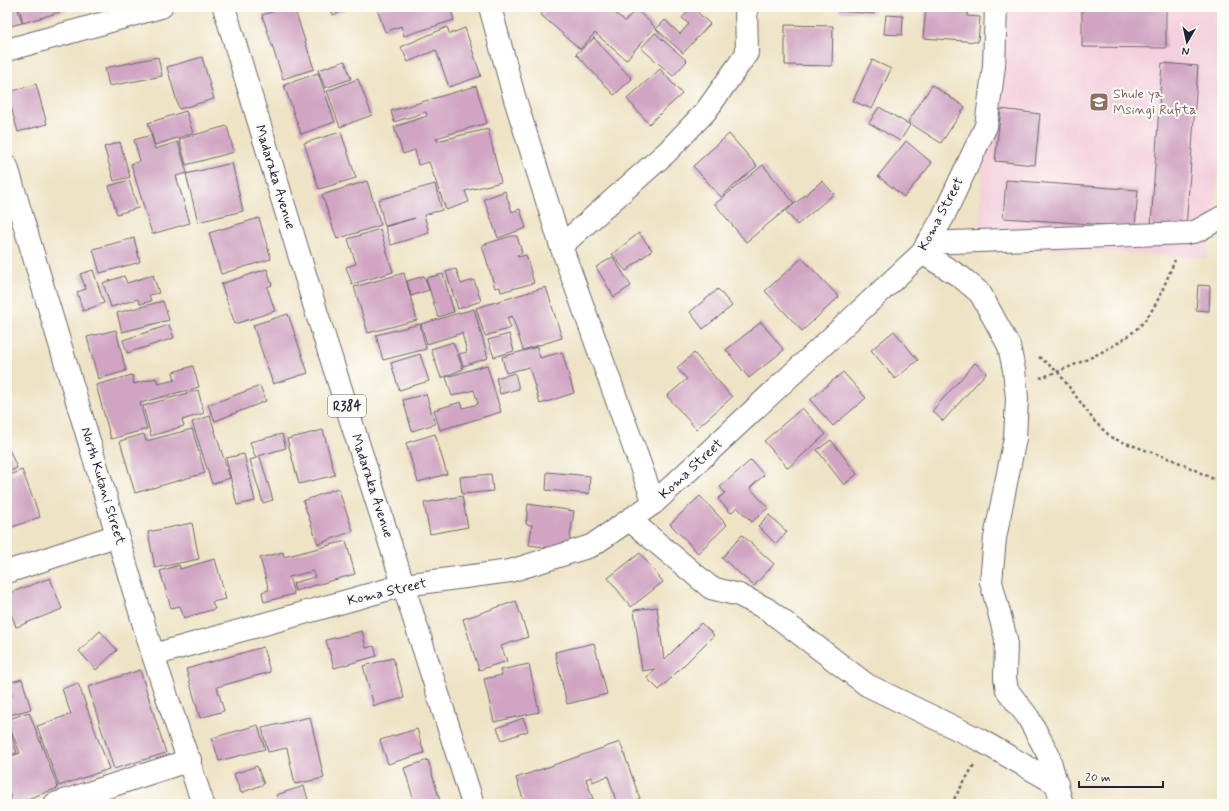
<svg xmlns="http://www.w3.org/2000/svg" width="1229" height="811" font-family="Mynerve,sans-serif">
<style>
.built{fill:#f4cfdd}
.building{fill:#d0a4c2}
.lines{fill:none;stroke-linecap:round;stroke-linejoin:round}
.minor-casing{stroke:#69666b;stroke-width:24}
.major-casing{stroke:#69666b;stroke-width:24}
.path{stroke:#69666b;stroke-width:2.5;stroke-dasharray:3 3;stroke-linecap:butt}
.minor{stroke:#fff;stroke-width:22}
.major{stroke:#fff;stroke-width:22}
.labels{text-anchor:middle;dominant-baseline:central;stroke-width:4;stroke-linejoin:round;paint-order:stroke}
.shield{fill:#fdfcf7;stroke:#646373;stroke-width:1}
.shield-label{font-size:13px;font-weight:bold;fill:#22223b}
.education-label{font-size:14px;fill:#785e54;stroke:#fdfcf7;text-anchor:start}
.street-label{font-size:14px;fill:#22223b;stroke:#fdfcf7}
</style>
<rect width="100%" height="100%" fill="#fdfcf7"/>
<filter id="ink" filterUnits="userSpaceOnUse"><feTurbulence type="fractalNoise" baseFrequency=".025" numOctaves="2"/><feDisplacementMap in="SourceGraphic" scale="8" xChannelSelector="R" yChannelSelector="G"/><feConvolveMatrix kernelMatrix="1 2 1 2 8 2 1 2 1" color-interpolation-filters="sRGB"/></filter>
<filter id="wash" filterUnits="userSpaceOnUse"><feTurbulence type="fractalNoise" baseFrequency=".012" numOctaves="4" result="noise"/><feDisplacementMap in="SourceGraphic" scale="16" xChannelSelector="R" yChannelSelector="G"/><feGaussianBlur stdDeviation="0.9" result="paint"/><feColorMatrix in="noise" values="0 0 0 0 0 0 0 0 0 0 0 0 0 0 0 0 0 1.4 0 .05"/><feComposite in="paint" operator="in"/></filter>
<g filter="url(#wash)">
<rect width="100%" height="100%" fill="#eee3c5"/>
<path class="built" d="M 989,7 L 1222,7 L 1222,147 L 1207,258 L 979,245 Z"/>
<g id="blocks">
<path class="building" d="M 7,7 L 17,7 L 22,23 L 7,27 Z
M 19,7 L 77,7 L 23,23 Z
M 77,7 L 89,7 L 78,11 Z
M 102,7 L 131,7 L 106,20 Z
M 261,7 L 273,7 L 262,11 Z
M 288,7 L 294,7 L 314,69 L 283,79 L 262,15 Z
M 330,7 L 347,7 L 348,9 L 333,15 Z
M 384,7 L 450,7 L 454,20 L 404,36 L 401,26 L 385,32 L 377,9 Z
M 548,7 L 611,7 L 610,9 L 625,21 L 636,9 L 655,27 L 626,60 L 595,33 L 580,49 L 541,15 Z
M 692,7 L 710,24 L 683,53 L 656,29 L 665,20 L 680,34 L 689,24 L 682,18 Z
M 839,7 L 875,7 L 874,14 L 839,11 Z
M 903,7 L 923,7 L 923,10 Z
M 926,7 L 968,7 L 967,16 L 980,17 L 978,42 L 923,38 Z
M 1082,8 L 1166,9 L 1166,48 L 1082,47 Z
M 886,15 L 903,16 L 902,35 L 884,34 Z
M 785,25 L 833,26 L 832,66 L 785,65 Z
M 447,27 L 450,34 L 465,28 L 481,76 L 449,87 L 436,50 L 408,62 L 401,47 Z
M 655,33 L 687,61 L 673,76 L 641,48 Z
M 594,38 L 632,79 L 614,95 L 576,54 Z
M 158,57 L 162,76 L 109,86 L 105,68 Z
M 202,57 L 214,99 L 179,109 L 167,67 Z
M 872,60 L 891,69 L 872,109 L 853,101 Z
M 345,61 L 351,79 L 325,88 L 318,70 Z
M 1162,63 L 1198,66 L 1186,228 L 1151,225 Z
M 660,69 L 682,94 L 649,124 L 627,99 Z
M 318,73 L 335,122 L 301,134 L 284,85 Z
M 358,79 L 372,115 L 340,127 L 327,91 Z
M 36,84 L 47,124 L 18,132 L 7,93 Z
M 932,85 L 965,107 L 941,143 L 908,122 Z
M 476,86 L 487,123 L 436,138 L 437,141 L 488,129 L 501,182 L 465,191 L 469,202 L 446,210 L 429,162 L 418,165 L 415,150 L 403,154 L 394,127 L 427,116 L 426,112 L 394,122 L 391,111 Z
M 879,107 L 910,125 L 900,141 L 869,123 Z
M 1001,109 L 1040,114 L 1035,165 L 995,161 Z
M 186,111 L 193,133 L 155,145 L 148,123 Z
M 227,126 L 234,152 L 186,165 L 179,139 Z
M 341,132 L 356,178 L 319,189 L 304,143 Z
M 729,134 L 757,166 L 721,197 L 693,166 Z
M 151,135 L 155,149 L 178,142 L 187,173 L 176,176 L 190,223 L 152,234 L 131,164 L 140,161 L 134,140 Z
M 906,141 L 932,163 L 904,197 L 878,176 Z
M 120,142 L 130,177 L 114,181 L 104,147 Z
M 232,163 L 243,211 L 198,222 L 186,174 Z
M 763,165 L 794,203 L 746,242 L 715,204 Z
M 129,180 L 138,208 L 117,214 L 109,186 Z
M 1006,180 L 1138,190 L 1135,227 L 1003,218 Z
M 367,181 L 381,225 L 337,239 L 322,195 Z
M 822,181 L 834,194 L 797,225 L 786,211 Z
M 435,184 L 442,210 L 424,215 L 429,233 L 391,245 L 385,227 L 415,218 L 385,226 L 378,200 Z
M 505,191 L 512,212 L 520,209 L 526,228 L 498,238 L 484,199 Z
M 259,218 L 271,259 L 221,274 L 209,233 Z
M 380,229 L 393,272 L 352,284 L 346,267 L 356,264 L 348,239 Z
M 639,233 L 652,250 L 626,271 L 612,254 Z
M 511,236 L 517,236 L 522,253 L 517,255 L 518,257 L 526,255 L 534,283 L 501,292 L 500,287 L 495,288 L 482,245 Z
M 134,238 L 140,262 L 100,273 L 93,249 Z
M 613,257 L 631,286 L 614,297 L 596,267 Z
M 802,258 L 839,297 L 802,331 L 765,291 Z
M 267,269 L 272,285 L 267,287 L 275,311 L 235,324 L 221,284 Z
M 456,269 L 461,284 L 474,280 L 481,301 L 458,309 L 446,272 Z
M 93,270 L 104,303 L 83,311 L 77,292 L 86,289 L 80,274 Z
M 404,273 L 417,320 L 368,333 L 354,287 Z
M 443,274 L 454,312 L 438,317 L 426,278 Z
M 153,275 L 159,293 L 149,295 L 151,301 L 140,304 L 138,299 L 111,307 L 103,283 L 124,276 L 127,283 Z
M 424,276 L 429,290 L 411,296 L 407,281 Z
M 1198,285 L 1210,286 L 1209,311 L 1196,310 Z
M 546,287 L 562,338 L 523,350 L 512,316 L 507,318 L 511,328 L 485,336 L 476,308 Z
M 718,289 L 732,306 L 703,329 L 690,312 Z
M 163,301 L 169,320 L 122,332 L 117,313 Z
M 474,309 L 488,358 L 463,366 L 459,354 L 467,352 L 462,333 L 427,344 L 421,324 Z
M 288,314 L 308,373 L 273,384 L 253,325 Z
M 761,322 L 784,350 L 749,378 L 726,350 Z
M 420,324 L 426,349 L 383,360 L 376,335 Z
M 169,325 L 174,338 L 127,353 L 123,340 Z
M 116,330 L 126,371 L 98,379 L 87,337 Z
M 894,331 L 918,360 L 895,379 L 871,350 Z
M 509,334 L 514,351 L 494,357 L 488,340 Z
M 453,342 L 463,369 L 441,378 L 431,349 Z
M 537,347 L 540,358 L 562,352 L 574,393 L 540,404 L 529,367 L 506,373 L 502,357 Z
M 694,353 L 732,397 L 696,429 L 667,396 L 687,379 L 677,368 Z
M 420,354 L 429,381 L 399,390 L 391,363 Z
M 975,363 L 986,373 L 943,421 L 932,411 Z
M 487,365 L 501,412 L 440,430 L 434,410 L 461,402 L 463,408 L 478,404 L 474,390 L 452,396 L 446,377 Z
M 193,366 L 199,387 L 140,403 L 147,429 L 111,439 L 96,385 L 132,375 L 134,384 L 156,378 L 158,384 L 175,380 L 173,372 Z
M 843,372 L 866,398 L 833,426 L 810,400 Z
M 515,373 L 519,389 L 500,394 L 496,378 Z
M 260,386 L 266,401 L 215,421 L 208,405 Z
M 198,390 L 204,413 L 182,420 L 184,426 L 151,436 L 143,406 Z
M 426,394 L 435,424 L 412,431 L 403,400 Z
M 802,408 L 826,434 L 788,468 L 764,441 Z
M 210,416 L 230,478 L 212,484 L 192,422 Z
M 192,429 L 205,473 L 135,493 L 120,441 L 144,434 L 146,441 Z
M 323,430 L 335,475 L 299,484 L 287,439 Z
M 282,434 L 286,448 L 255,457 L 250,442 Z
M 435,434 L 447,474 L 418,482 L 406,443 Z
M 831,440 L 857,474 L 844,485 L 817,450 Z
M 9,449 L 17,468 L 7,472 L 7,450 Z
M 244,454 L 255,501 L 237,505 L 226,458 Z
M 260,457 L 273,500 L 263,503 L 250,460 Z
M 751,460 L 764,475 L 750,488 L 768,508 L 752,522 L 737,507 L 731,513 L 718,499 L 725,493 L 720,487 Z
M 22,470 L 40,517 L 7,529 L 7,476 Z
M 547,472 L 590,476 L 589,494 L 546,490 Z
M 491,474 L 493,491 L 462,494 L 460,477 Z
M 338,488 L 353,531 L 318,544 L 303,501 Z
M 462,496 L 468,527 L 430,534 L 424,503 Z
M 700,496 L 727,525 L 698,553 L 670,524 Z
M 528,504 L 574,511 L 568,550 L 529,545 L 532,525 L 526,524 Z
M 769,515 L 787,532 L 776,544 L 758,526 Z
M 192,523 L 199,559 L 155,568 L 148,532 Z
M 742,535 L 774,564 L 754,586 L 722,558 Z
M 346,541 L 355,574 L 295,591 L 293,583 L 315,577 L 313,571 L 289,577 L 294,594 L 264,602 L 262,592 L 269,590 L 260,558 L 283,552 L 284,557 Z
M 640,553 L 663,582 L 631,607 L 608,578 Z
M 215,559 L 226,599 L 212,602 L 215,609 L 184,618 L 180,606 L 171,608 L 160,571 L 179,565 L 180,569 Z
M 50,578 L 62,609 L 16,627 L 7,602 L 7,594 Z
M 516,601 L 528,637 L 501,646 L 507,661 L 479,670 L 463,619 Z
M 657,607 L 664,660 L 701,623 L 714,635 L 659,690 L 647,678 L 655,669 L 642,671 L 634,610 Z
M 100,631 L 117,650 L 96,670 L 79,651 Z
M 362,631 L 366,648 L 374,646 L 377,656 L 334,668 L 326,640 Z
M 594,643 L 607,694 L 567,704 L 555,652 Z
M 263,647 L 270,672 L 217,687 L 224,711 L 200,718 L 186,669 Z
M 393,658 L 404,698 L 374,706 L 363,666 Z
M 529,664 L 539,712 L 494,722 L 484,679 L 502,675 L 500,670 Z
M 140,670 L 166,753 L 114,769 L 88,687 Z
M 22,679 L 31,709 L 7,716 L 7,698 L 12,696 L 8,683 Z
M 78,683 L 109,769 L 59,786 L 37,726 L 71,714 L 62,689 Z
M 29,712 L 58,788 L 13,804 L 7,787 L 7,758 L 20,753 L 7,720 Z
M 310,717 L 324,778 L 295,784 L 287,748 L 268,752 L 262,728 Z
M 523,718 L 528,731 L 502,740 L 497,728 Z
M 7,721 L 17,753 L 7,755 Z
M 258,725 L 265,749 L 219,761 L 212,738 Z
M 417,729 L 424,753 L 388,764 L 380,740 Z
M 620,742 L 640,799 L 626,804 L 617,804 L 608,776 L 592,782 L 591,777 L 586,779 L 593,799 L 580,804 L 525,804 L 516,778 Z
M 428,760 L 440,801 L 428,804 L 415,804 L 404,768 Z
M 257,766 L 264,784 L 241,793 L 234,774 Z
M 304,786 L 309,803 L 278,804 L 276,795 Z"/>
</g>
</g>
<g filter="url(#ink)">
<use href="#blocks" fill-opacity="0" stroke="#69666b" stroke-width="1"/>
<g class="lines">
<defs>
<path id="minor" d="M 490,7 L 514,96 L 561,246 L 654,503
M 7,50 L 161,7
M 7,167 L 153,655 L 203,804
M 927,243 L 1187,233 L 1197,231 L 1222,217
M 561,246 L 667,152 L 706,111 L 747,53 L 746,7
M 922,253 L 961,277 L 980,293 L 1009,346 L 1014,370 L 1017,398 L 1015,438 L 995,538 L 991,582 L 1006,639 L 1005,678 L 1007,690 L 1028,717 L 1048,754 L 1062,804
M 631,521 L 711,588 L 739,595 L 767,609 L 867,685 L 980,740 L 1057,784
M 7,572 L 118,535
M 153,655 L 404,585 L 510,571 L 591,546 L 654,503 L 922,253 L 942,219 L 986,126 L 994,66 L 996,7
M 55,804 L 190,760"/>
<path id="major" d="M 224,7 L 317,314 L 473,804"/>
</defs>
<use href="#minor" class="minor-casing"/>
<use href="#major" class="major-casing"/>
<path class="path" d="M 1039,357 L 1058,372 L 1095,422 L 1112,438 L 1176,461 L 1222,483
M 1040,378 C 1071,367 1125,346 1145,320 C 1159,303 1166,280 1175,260
M 951,804 L 974,765"/>
<use href="#minor" class="minor"/>
<use href="#major" class="major"/>
</g>
</g>
<defs>
<symbol id="school-square" viewBox="-11 -11 22 22"><rect x="-9" y="-9" width="18" height="18" rx="4" fill="#8d6e63" stroke="#fdfcf7"/><path d="M0-5L7-2L0 1L-7-2ZM-4 1L0 2.5L4 1V4Q0 6-4 4Z" fill="#fff"/></symbol>
</defs>
<g fill-rule="evenodd">
<use href="#school-square" x="1088" y="91" width="22" height="22"/>
</g>
<g class="labels">
<rect class="shield" x="328" y="395" width="38" height="22" rx="3"/>
<g class="shield-label">
<text x="347" y="406">R384</text>
</g>
<g class="education-label">
<text x="1113" y="94">Shule ya<tspan x="1113" dy="16">Msingi Rufita</tspan></text>
</g>
<g class="street-label">
<text transform="translate(275 177) rotate(73)">Madaraka Avenue</text>
<text transform="translate(941 214) rotate(-62)">Koma Street</text>
<text transform="translate(691 469) rotate(-43)">Koma Street</text>
<text transform="translate(103 486) rotate(73)">North Kutani Street</text>
<text transform="translate(372 486) rotate(72)">Madaraka Avenue</text>
<text transform="translate(387 592) rotate(-13)">Koma Street</text>
</g>
</g>
<rect width="1229" height="811" fill="none" stroke="#fdfcf7" stroke-width="24"/>
<g transform="translate(1187 42) rotate(189)" stroke="#fdfcf7" stroke-width="3" paint-order="stroke">
<path d="M0-3L7 15L0 10L-7 15Z" fill="#22223b"/>
<text y="-6" font-size="11" font-weight="bold" text-anchor="middle" fill="#22223b">N</text>
</g>
<path d="M1079 781v6h84v-6" fill="none" stroke="#22223b" stroke-width="2"/>
<text x="1085" y="781" font-size="12" fill="#22223b" stroke="#fdfcf7" stroke-width="3" paint-order="stroke">20 m</text>
</svg>
